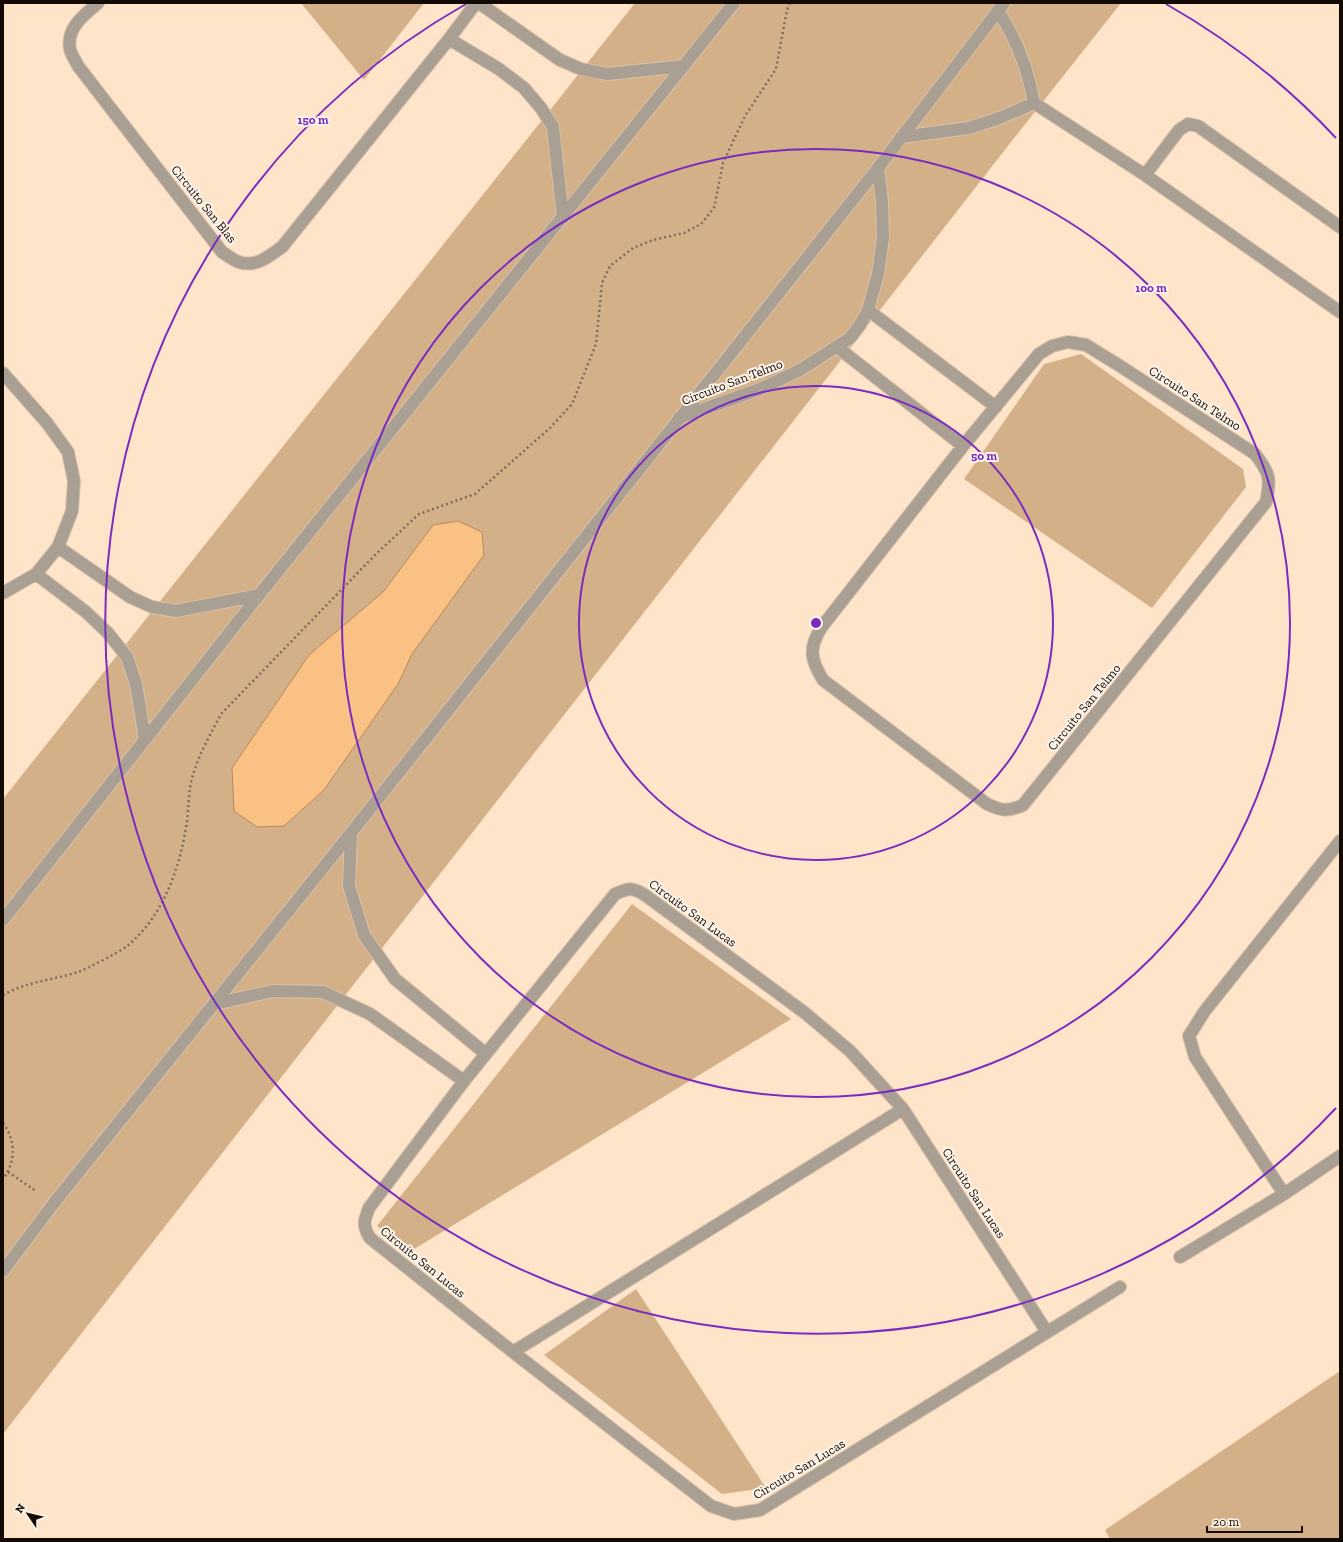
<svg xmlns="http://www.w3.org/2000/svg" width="1343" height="1542" font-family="'Zilla Slab',serif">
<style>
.green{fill:#d4b089}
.water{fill:#f9c184;stroke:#b48a5d}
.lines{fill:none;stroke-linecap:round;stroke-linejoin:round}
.minor-casing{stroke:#d8c1a9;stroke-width:14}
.path{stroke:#7e6d5d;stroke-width:2.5;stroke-dasharray:2 3;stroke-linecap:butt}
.minor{stroke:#aa9f93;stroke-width:12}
.ring{fill:none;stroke:#7b2cbf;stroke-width:2}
.labels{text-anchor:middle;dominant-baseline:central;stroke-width:4;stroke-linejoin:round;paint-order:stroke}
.street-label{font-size:13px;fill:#120a03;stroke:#fff4e9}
.centre{fill:#7b2cbf;stroke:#fff4e9;stroke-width:2}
.ring-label{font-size:12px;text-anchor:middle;font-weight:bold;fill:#7b2cbf;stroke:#fff4e9;stroke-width:4;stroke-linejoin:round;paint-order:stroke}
</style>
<rect width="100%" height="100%" fill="#fee4c9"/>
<path class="green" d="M 301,3 L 424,3 L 364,80 Z
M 635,3 L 1121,3 L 1011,142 L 3,1434 L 3,799 Z
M 1081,354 L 1243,469 L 1246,487 L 1152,608 L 964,479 L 1044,364 Z
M 632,904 L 791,1019 L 411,1251 L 377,1226 Z
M 636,1289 L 766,1488 L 722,1494 L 544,1355 Z
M 1340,1371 L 1340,1539 L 1110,1539 L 1105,1530 Z"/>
<path class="water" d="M 458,521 L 482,532 L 484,555 L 412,654 L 398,684 L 324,790 L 284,826 L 257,827 L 234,811 L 232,768 L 309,655 L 384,591 L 433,525 Z"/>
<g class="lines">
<defs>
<path id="minor" d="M 98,3 C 84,15 66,28 70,49 C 71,55 76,61 78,66 L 222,252 C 227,255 233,260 239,262 C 256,268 269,256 282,247 L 449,39 L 476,3
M 479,3 L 560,60 L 581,69 L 607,74 L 684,66
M 998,11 C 1017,40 1028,69 1034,103 L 1145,175 L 1340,312
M 449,39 L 499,69 L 524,88 L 541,108 L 553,127 L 563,218
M 901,137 L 969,128 L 1002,117 L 1034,103
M 1145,175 L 1179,130 L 1188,124 L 1198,126 L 1340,227
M 868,310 L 996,407
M 1068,342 L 1086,345 L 1120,366 L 1255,454 C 1270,473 1271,479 1266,502 L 1023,805 C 1007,812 1002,811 987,804 L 823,680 C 811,660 808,649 821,628 L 963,446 L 1039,354 L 1052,346 Z
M 837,347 L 963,446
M 3,373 L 47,423 L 68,452 L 74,481 L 72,511 L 58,547 L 36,574 L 3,593
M 679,418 L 760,389 L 800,370 L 850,338 L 860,325 L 868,310 L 878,274 L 883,238 L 882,201 L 878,168
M 58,547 L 130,597 L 152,607 L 176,611 L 259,595
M 36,574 L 86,612 L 108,633 L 127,657 L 136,684 L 145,739
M 351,833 L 349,886 L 364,935 L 395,979 L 486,1054
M 3,920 L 259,595 L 734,3
M 214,1004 L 273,991 L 323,992 L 370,1014 L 464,1081
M 1284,1194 L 1195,1057 L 1189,1036 L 1204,1012 L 1340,841
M 1180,1257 L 1284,1194 L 1340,1156
M 3,1271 L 54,1203 L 351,833 L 878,168 L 1004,3
M 1047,1332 L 903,1109 L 850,1051 L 805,1013 L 645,895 C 632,887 629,888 615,894 L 464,1081 L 369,1208 C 364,1221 362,1225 370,1238 L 513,1352 L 711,1506 L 734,1514 L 760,1510 L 1120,1287
M 513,1352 L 903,1109"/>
</defs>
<use href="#minor" class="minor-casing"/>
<path class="path" d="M 3,995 C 26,982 53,980 78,972 C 87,969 119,952 126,947 C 162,918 179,871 186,827 C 189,813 188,797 191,782 C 197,758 210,734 222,713 L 376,554 L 419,514 L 475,494 L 550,428 L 572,404 L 596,344 L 602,283 L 610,266 L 633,248 L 653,240 L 684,233 L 701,224 L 714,208 L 723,163 L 745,116 L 776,69 L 787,10 L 790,3
M 3,1123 C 16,1141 16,1161 3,1179
M 8,1172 L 36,1191"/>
<use href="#minor" class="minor"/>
</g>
<g class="ring">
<circle cx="816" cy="623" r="237"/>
<circle cx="816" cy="623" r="474"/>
<path d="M1336 1108A711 711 0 1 1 466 4M1166 4A711 711 0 0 1 1336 138"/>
</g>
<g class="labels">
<g class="street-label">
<text transform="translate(204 204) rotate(51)">Circuito San Blas</text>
<text transform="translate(732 382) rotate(-21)">Circuito San Telmo</text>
<text transform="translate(1195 398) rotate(33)">Circuito San Telmo</text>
<text transform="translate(1084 707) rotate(-51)">Circuito San Telmo</text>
<text transform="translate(693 913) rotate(36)">Circuito San Lucas</text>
<text transform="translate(974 1193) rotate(57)">Circuito San Lucas</text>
<text transform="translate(423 1262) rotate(39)">Circuito San Lucas</text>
<text transform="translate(799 1469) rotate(-31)">Circuito San Lucas</text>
</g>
</g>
<circle cx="816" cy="623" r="6" class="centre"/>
<g class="ring-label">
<text x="313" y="124">150 m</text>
<text x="1151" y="292">100 m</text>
<text x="984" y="460">50 m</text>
</g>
<rect width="1343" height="1542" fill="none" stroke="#120a03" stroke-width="8"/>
<g transform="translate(28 1514) rotate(305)" stroke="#fff4e9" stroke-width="3" paint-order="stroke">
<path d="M0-3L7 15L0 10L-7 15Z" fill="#120a03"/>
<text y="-6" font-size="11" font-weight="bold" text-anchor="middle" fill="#120a03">N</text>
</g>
<path d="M1207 1526v6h95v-6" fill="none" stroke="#120a03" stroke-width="2"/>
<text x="1213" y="1526" font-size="12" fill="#120a03" stroke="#fff4e9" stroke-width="3" paint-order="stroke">20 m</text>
</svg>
